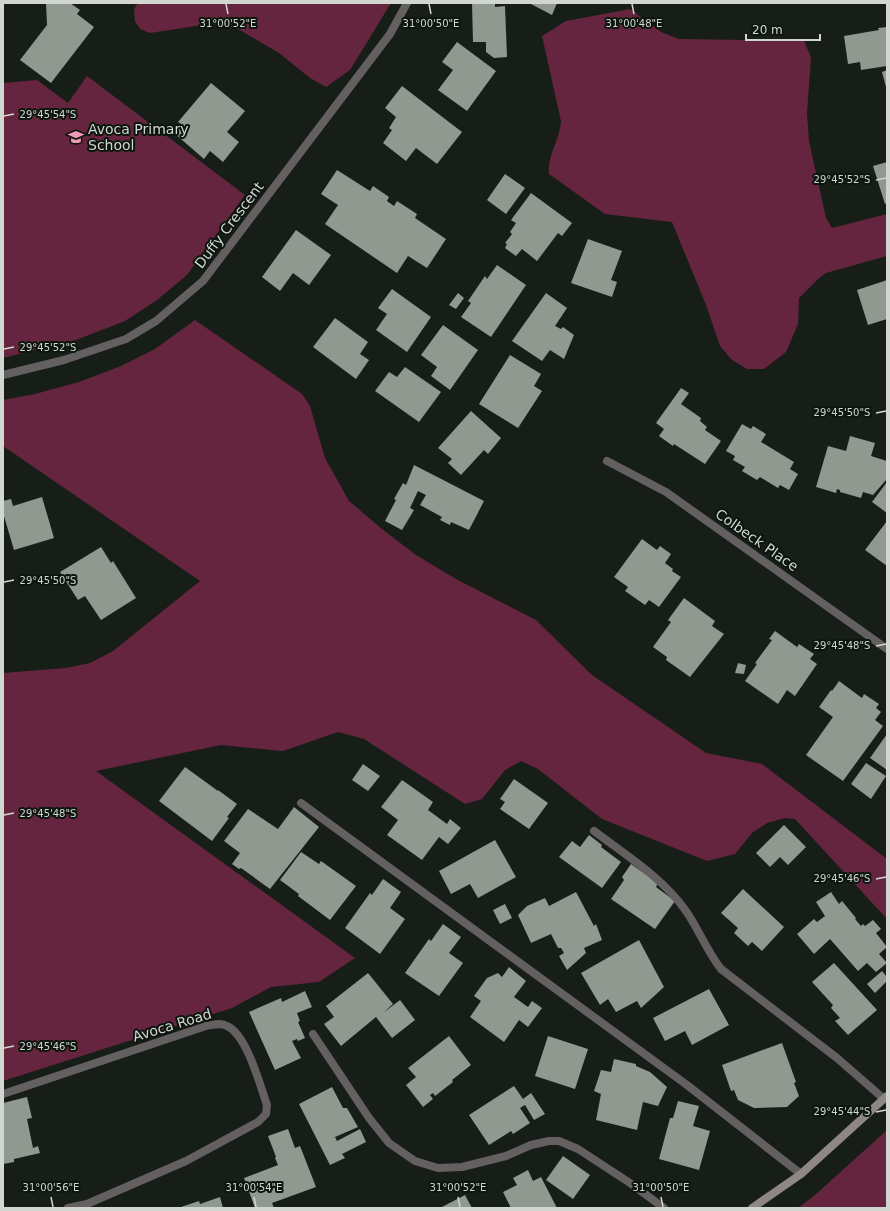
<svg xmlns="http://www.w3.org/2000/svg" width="890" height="1211" font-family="'DejaVu Sans',sans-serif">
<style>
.green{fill:#66253f}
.building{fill:#8f9990}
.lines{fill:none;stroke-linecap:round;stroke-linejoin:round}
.street{stroke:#645f61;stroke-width:8}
.secondary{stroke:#8f8688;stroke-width:8}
.ticks{fill:none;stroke:#d1d6d1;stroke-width:1.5}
.labels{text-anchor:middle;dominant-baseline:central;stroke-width:4;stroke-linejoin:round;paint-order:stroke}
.poi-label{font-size:14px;fill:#d1d6d1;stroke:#0d150f;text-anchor:start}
.street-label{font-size:14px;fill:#d1d6d1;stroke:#0d150f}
.ticks-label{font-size:10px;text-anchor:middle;fill:#d1d6d1;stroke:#0d150f;stroke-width:4;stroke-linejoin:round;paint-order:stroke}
</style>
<rect width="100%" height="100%" fill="#161e17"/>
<path class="green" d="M 138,3 L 391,3 L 350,70 L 326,87 L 310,78 L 279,53 L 238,29 L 209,24 L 150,33 L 140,29 L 135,21 L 134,9 Z
M 630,9 L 661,32 L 679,39 L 804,41 L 811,57 L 807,113 L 809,141 L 826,218 L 832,228 L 887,214 L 887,256 L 826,273 L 818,279 L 799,298 L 798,324 L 786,352 L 764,369 L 747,369 L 732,360 L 720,346 L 706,305 L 672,222 L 605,214 L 549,174 C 547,155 560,140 561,121 L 542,36 L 566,21 Z
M 87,76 L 245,195 L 187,275 L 157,300 L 125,321 L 76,340 L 3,358 L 3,83 L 37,80 L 68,103 Z
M 195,320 L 302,394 L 310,406 L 325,458 L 349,501 L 382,529 L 416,555 L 456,579 L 536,620 L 592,675 L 706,753 L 762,764 L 887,859 L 887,919 L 795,819 L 785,818 L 767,823 L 752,833 L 735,854 L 707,861 L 602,819 L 538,769 L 521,761 L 505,770 L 482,799 L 465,804 L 364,739 L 338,732 L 283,751 L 221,745 L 96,771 L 355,958 L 319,982 L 271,987 L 232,1008 L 3,1081 L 3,673 L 66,668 L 90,663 L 113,651 L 200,581 L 3,446 L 3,400 L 35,394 L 79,382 L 121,366 L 155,349 Z
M 887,1130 L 887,1208 L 798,1208 L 815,1195 Z"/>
<path class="building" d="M 46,3 L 70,3 L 80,10 L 77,14 L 94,27 L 51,83 L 20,60 L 47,25 Z
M 472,3 L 495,3 L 495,7 L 505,6 L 507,57 L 494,58 L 486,52 L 486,42 L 473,42 Z
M 529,3 L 557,3 L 552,15 Z
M 887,27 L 887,66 L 861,70 L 860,62 L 848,64 L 844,36 L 879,30 L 878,28 Z
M 457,42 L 496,71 L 467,111 L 438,90 L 453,70 L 442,62 Z
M 887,70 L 887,87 L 886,87 L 882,72 Z
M 211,83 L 245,111 L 227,132 L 239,142 L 223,162 L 210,151 L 204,159 L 174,133 L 181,124 L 178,122 Z
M 402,86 L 462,132 L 437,164 L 416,148 L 406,161 L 383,143 L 392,130 L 389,128 L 396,117 L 385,108 Z
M 887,162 L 887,203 L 885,204 L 873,166 Z
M 337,170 L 370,191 L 373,186 L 389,197 L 387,201 L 394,206 L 397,201 L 417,214 L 415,218 L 446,239 L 427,268 L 408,256 L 397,273 L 325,224 L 338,205 L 321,194 Z
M 505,174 L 525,188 L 506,214 L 487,200 Z
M 531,193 L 572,223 L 562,236 L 558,233 L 537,261 L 522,249 L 516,256 L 505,248 L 507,244 L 505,243 L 512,234 L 510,232 L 516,223 L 511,220 Z
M 296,230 L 331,255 L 309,285 L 293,273 L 280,291 L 262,277 Z
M 588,239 L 622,251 L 611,280 L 617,282 L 612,297 L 571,283 Z
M 497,265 L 526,285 L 491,337 L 461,317 L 471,303 L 468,301 L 485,276 L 487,279 Z
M 887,280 L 887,319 L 868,325 L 857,290 Z
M 392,289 L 431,317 L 407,352 L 376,330 L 387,314 L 378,308 Z
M 458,293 L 464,298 L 456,309 L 449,305 Z
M 546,293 L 567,308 L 555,326 L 561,329 L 563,327 L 574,335 L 564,359 L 550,350 L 542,361 L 512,341 Z
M 335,318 L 368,342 L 360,354 L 369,360 L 356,379 L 313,347 Z
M 443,325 L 478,350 L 450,390 L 431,376 L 437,367 L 421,355 Z
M 510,355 L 541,374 L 534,386 L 542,391 L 518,428 L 479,404 Z
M 405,367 L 441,392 L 419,422 L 375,391 L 389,372 L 397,377 Z
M 681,388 L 689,393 L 681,404 L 701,418 L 700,421 L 707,427 L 705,430 L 721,441 L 705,464 L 674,444 L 673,446 L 659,436 L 664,429 L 656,423 Z
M 471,411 L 501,438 L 488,454 L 484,450 L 461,475 L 448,463 L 452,459 L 438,448 Z
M 742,424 L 751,429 L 753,426 L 766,434 L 761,442 L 794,462 L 790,469 L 798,474 L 789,490 L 780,485 L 778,488 L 760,477 L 757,480 L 742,471 L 745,467 L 733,460 L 735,456 L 726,451 Z
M 850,436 L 875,443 L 871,456 L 887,461 L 887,475 L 886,480 L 873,495 L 863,492 L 861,498 L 840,492 L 840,490 L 837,489 L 836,493 L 816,487 L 828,446 L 846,451 Z
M 414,465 L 484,501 L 469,530 L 451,522 L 450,525 L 440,520 L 442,517 L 420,505 L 426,495 L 418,491 L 410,508 L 414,510 L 402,530 L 385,521 L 396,500 L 394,499 L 403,483 L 406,485 Z
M 887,482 L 887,513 L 872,502 Z
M 42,497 L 54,538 L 14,550 L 3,513 L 3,501 L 11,499 L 13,506 Z
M 887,521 L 887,566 L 865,550 Z
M 642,539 L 657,550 L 660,546 L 671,554 L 665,563 L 673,569 L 672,571 L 681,577 L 659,607 L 649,600 L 645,605 L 625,591 L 628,587 L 614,577 Z
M 101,547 L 111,563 L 113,561 L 136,598 L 101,620 L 85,596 L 78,600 L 60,572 Z
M 684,598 L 715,621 L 712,626 L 724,634 L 690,677 L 666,660 L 667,657 L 653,647 L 671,622 L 668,620 Z
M 775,631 L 797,647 L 796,649 L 799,644 L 814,654 L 810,659 L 817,664 L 795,696 L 787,690 L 778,704 L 745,681 L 757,664 L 755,663 L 772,640 L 769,639 Z
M 738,663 L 746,665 L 744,674 L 735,673 Z
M 839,681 L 862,698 L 864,694 L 879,704 L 876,708 L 881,712 L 875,720 L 883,726 L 843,781 L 806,755 L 833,717 L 819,707 L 831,690 L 832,691 Z
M 887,734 L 887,770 L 870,758 Z
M 866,763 L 886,776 L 871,799 L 851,784 Z
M 363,764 L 380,776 L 368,791 L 352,780 Z
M 185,767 L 218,791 L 218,790 L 237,804 L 227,817 L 229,818 L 212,841 L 159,801 Z
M 514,779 L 548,803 L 529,829 L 500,809 L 505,802 L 500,799 Z
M 402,780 L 433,802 L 428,810 L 447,824 L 450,819 L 461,828 L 448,844 L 439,837 L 422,860 L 387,835 L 398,820 L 381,807 Z
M 294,807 L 319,827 L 270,889 L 241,868 L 239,869 L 232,864 L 240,853 L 224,841 L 248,809 L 278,829 Z
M 784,825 L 806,847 L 788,865 L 780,857 L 770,867 L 756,853 Z
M 589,835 L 602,845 L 601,847 L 621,862 L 602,888 L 559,857 L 572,841 L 580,847 Z
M 495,840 L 516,877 L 478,898 L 470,884 L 451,894 L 439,871 Z
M 301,852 L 319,864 L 321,861 L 356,886 L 330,920 L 298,896 L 299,894 L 280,880 Z
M 631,864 L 658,883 L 656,887 L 675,901 L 655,929 L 611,899 L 624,880 L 622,877 Z
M 383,879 L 401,892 L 390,908 L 405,919 L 380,954 L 345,928 L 370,893 L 372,895 Z
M 743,889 L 784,927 L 762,951 L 752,942 L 748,946 L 734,933 L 738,928 L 721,913 Z
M 576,892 L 594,926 L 596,924 L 602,940 L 584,948 L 586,953 L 567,970 L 559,956 L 564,953 L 561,948 L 558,948 L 551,934 L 531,943 L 518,915 L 527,906 L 545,898 L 549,906 Z
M 831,892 L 839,904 L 842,901 L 856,918 L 855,919 L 861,926 L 863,924 L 865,926 L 873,920 L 881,929 L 876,933 L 887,947 L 879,954 L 887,963 L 876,972 L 867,963 L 858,971 L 830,939 L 814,954 L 797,934 L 814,919 L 817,922 L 825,916 L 816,902 Z
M 505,904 L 512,918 L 500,924 L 493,910 Z
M 443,924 L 461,937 L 449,953 L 463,963 L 439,996 L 405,973 L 429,939 L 431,941 Z
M 639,940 L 664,987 L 641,1008 L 637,1001 L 616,1012 L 608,999 L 600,1005 L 581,973 Z
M 834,963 L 877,1010 L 848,1035 L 835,1021 L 840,1018 L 831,1008 L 833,1005 L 812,982 Z
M 509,967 L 526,981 L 514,997 L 528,1007 L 532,1001 L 542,1008 L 528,1027 L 519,1020 L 504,1042 L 470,1017 L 481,1001 L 474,996 L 487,978 L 498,973 L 502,977 Z
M 882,971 L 887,977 L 887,981 L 875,993 L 867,984 Z
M 368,973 L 393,1004 L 383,1013 L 400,1000 L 415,1020 L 392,1038 L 376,1017 L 341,1046 L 324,1024 L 334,1017 L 326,1006 Z
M 709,989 L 729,1025 L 692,1045 L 685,1031 L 665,1041 L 653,1018 Z
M 305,991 L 312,1007 L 297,1013 L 300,1021 L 298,1022 L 305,1038 L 298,1041 L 297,1039 L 292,1041 L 301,1058 L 275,1070 L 249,1012 L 281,998 L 282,1002 Z
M 449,1036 L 471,1065 L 452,1080 L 453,1082 L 435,1096 L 433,1093 L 430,1095 L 433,1099 L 423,1107 L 406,1085 L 416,1077 L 408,1068 Z
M 548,1036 L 588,1049 L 575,1089 L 535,1076 Z
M 782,1043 L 796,1082 L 794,1083 L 799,1096 L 787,1107 L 754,1108 L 738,1100 L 734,1090 L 731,1091 L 722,1065 Z
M 614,1059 L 636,1064 L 636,1066 L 650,1072 L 667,1087 L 658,1106 L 643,1102 L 637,1130 L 596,1120 L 601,1094 L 594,1091 L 601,1070 L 611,1072 Z
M 514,1086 L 523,1099 L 531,1093 L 545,1114 L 534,1120 L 525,1105 L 520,1108 L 530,1123 L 513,1134 L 511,1131 L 489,1145 L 469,1115 Z
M 332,1087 L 343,1108 L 347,1108 L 358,1127 L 335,1137 L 337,1141 L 360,1129 L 366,1142 L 342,1154 L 345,1158 L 330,1165 L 299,1104 Z
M 27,1097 L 32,1118 L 27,1119 L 33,1148 L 38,1146 L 40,1153 L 14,1159 L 14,1162 L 3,1164 L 3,1103 Z
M 678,1101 L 699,1106 L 693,1126 L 710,1131 L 699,1170 L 659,1159 L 670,1118 L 673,1118 Z
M 288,1129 L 295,1148 L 300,1146 L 316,1187 L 272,1203 L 274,1208 L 255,1208 L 244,1178 L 278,1165 L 275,1158 L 276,1157 L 268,1136 Z
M 563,1156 L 590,1175 L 573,1199 L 546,1180 Z
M 528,1170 L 533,1181 L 541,1177 L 557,1208 L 511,1208 L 503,1192 L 517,1185 L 513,1178 Z
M 465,1195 L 472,1208 L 440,1208 Z
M 220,1197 L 223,1208 L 178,1208 L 199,1201 L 200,1204 Z"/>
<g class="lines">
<path class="street" d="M 3,375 L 64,360 L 126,339 L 156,321 L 203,281 L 390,34 L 407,3
M 607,461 L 666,492 L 887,649
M 301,803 L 687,1085 L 801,1174
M 594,831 C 626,855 663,878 686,911 C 699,930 707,951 721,969 L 837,1058 L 884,1099
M 313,1034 L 369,1118 L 389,1143 L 415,1161 L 438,1168 L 462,1167 L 506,1156 L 531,1145 L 549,1141 L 559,1141 L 578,1149 L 630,1183 L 664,1208
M 3,1094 L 206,1026 C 213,1025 221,1022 227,1026 C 247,1035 260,1085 267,1105 L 266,1114 L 258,1122 L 186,1161 L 87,1204 L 68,1208"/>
<path class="secondary" d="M 752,1208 L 801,1174 L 887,1096"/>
</g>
<path class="ticks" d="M 226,4 L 228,14M 429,4 L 431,14M 632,4 L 634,14M 4,116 L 14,114M 876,180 L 886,178M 4,349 L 14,347M 876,413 L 886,411M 4,582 L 14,580M 876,646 L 886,644M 4,815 L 14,813M 876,879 L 886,877M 4,1048 L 14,1046M 876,1112 L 886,1110M 51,1197 L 53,1207M 254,1197 L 256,1207M 458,1197 L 460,1207M 661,1197 L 663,1207"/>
<defs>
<symbol id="school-bare" viewBox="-9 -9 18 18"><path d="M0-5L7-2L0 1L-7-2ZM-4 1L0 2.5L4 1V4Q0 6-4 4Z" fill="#f09ab7" stroke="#0d150f" stroke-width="2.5" paint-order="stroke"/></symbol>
</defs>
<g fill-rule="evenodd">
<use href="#school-bare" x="65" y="126" width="22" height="22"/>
</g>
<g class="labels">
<g class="poi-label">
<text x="88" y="129">Avoca Primary<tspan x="88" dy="16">School</tspan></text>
</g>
<g class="street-label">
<text transform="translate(229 225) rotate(-53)">Duffy Crescent</text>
<text transform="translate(757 540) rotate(35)">Colbeck Place</text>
<text transform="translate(172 1025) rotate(-17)">Avoca Road</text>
</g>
</g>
<g class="ticks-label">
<text x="228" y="27">31°00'52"E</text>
<text x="431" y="27">31°00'50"E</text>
<text x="634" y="27">31°00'48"E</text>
<text x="48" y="118">29°45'54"S</text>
<text x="842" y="183">29°45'52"S</text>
<text x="48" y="351">29°45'52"S</text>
<text x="842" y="416">29°45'50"S</text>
<text x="48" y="584">29°45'50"S</text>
<text x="842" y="649">29°45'48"S</text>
<text x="48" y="817">29°45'48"S</text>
<text x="842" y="882">29°45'46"S</text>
<text x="48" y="1050">29°45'46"S</text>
<text x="842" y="1115">29°45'44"S</text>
<text x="51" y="1191">31°00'56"E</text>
<text x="254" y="1191">31°00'54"E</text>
<text x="458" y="1191">31°00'52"E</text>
<text x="661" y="1191">31°00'50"E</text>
</g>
<rect width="890" height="1211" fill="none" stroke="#d1d6d1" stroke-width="8"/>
<path d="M746 34v6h74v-6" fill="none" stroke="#d1d6d1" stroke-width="2"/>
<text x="752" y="34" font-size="12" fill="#d1d6d1" stroke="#0d150f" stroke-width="3" paint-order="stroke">20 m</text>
</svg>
